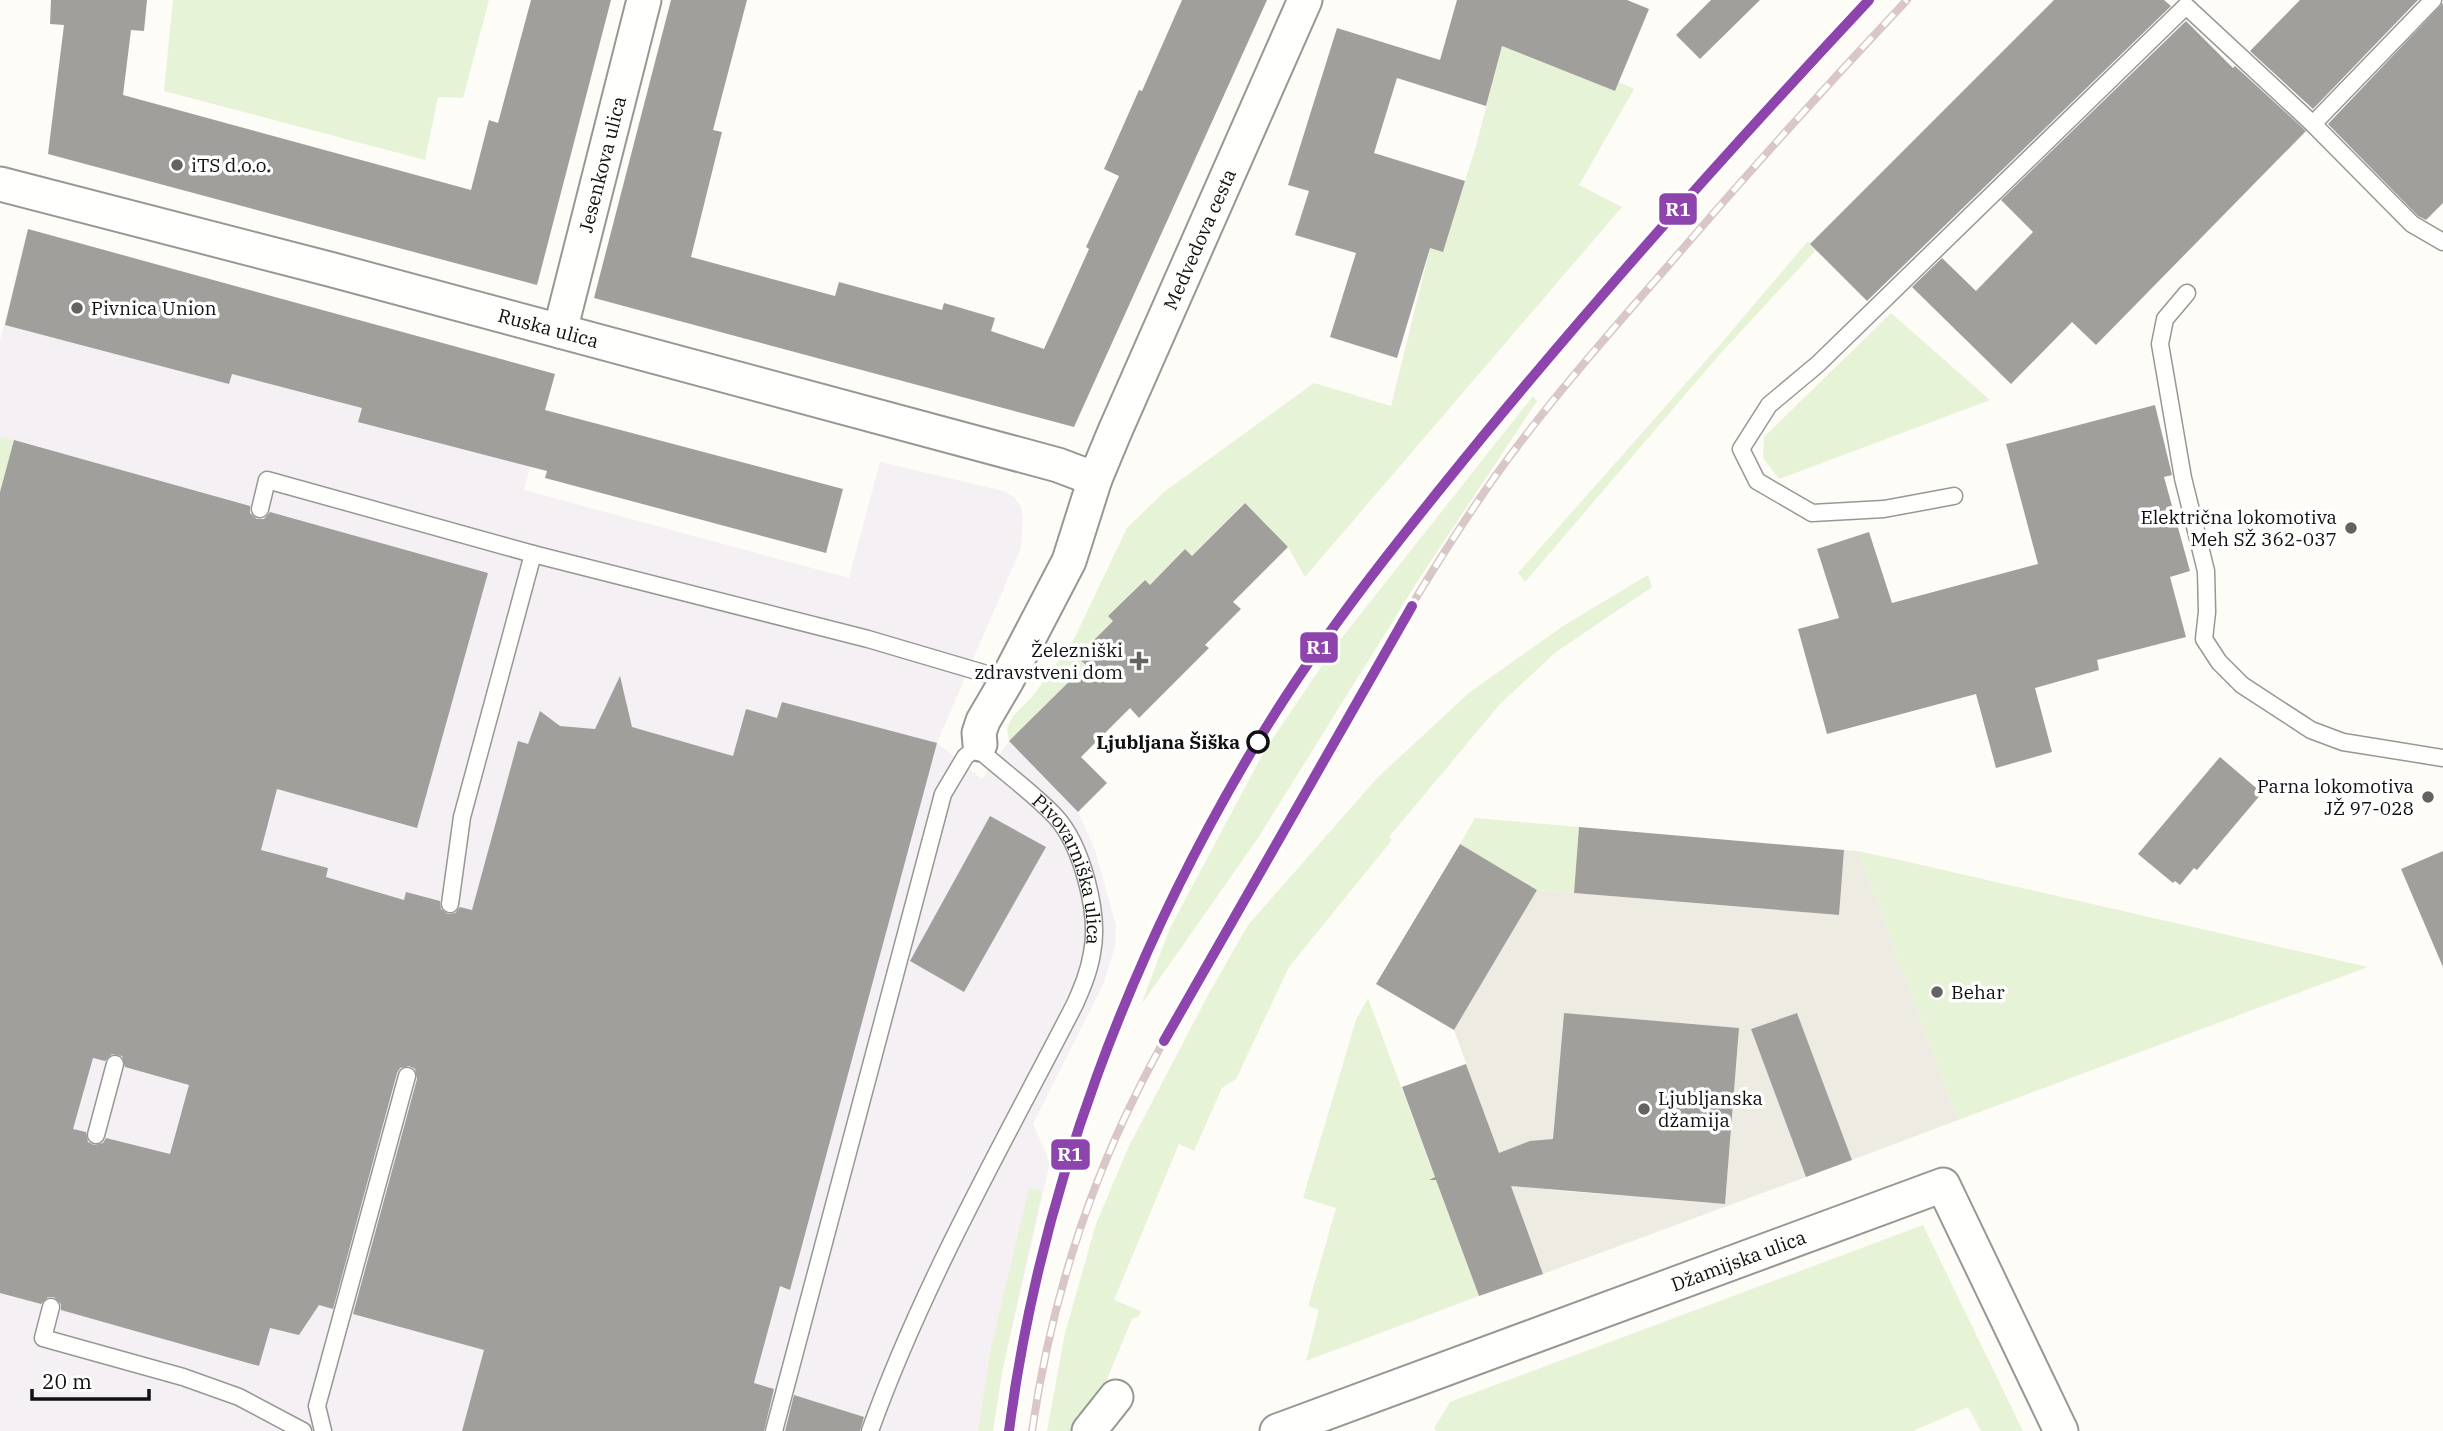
<svg xmlns="http://www.w3.org/2000/svg" width="2443" height="1431" font-family="'IBM Plex Serif',serif">
<style>
.industrial{fill:#f5f0f3}
.green{fill:#e7f3d7}
.plaza{fill:#edebe2;fill-rule:evenodd}
.building{fill:#a19f9c;fill-rule:evenodd}
.lines{fill:none;stroke-linecap:round;stroke-linejoin:round}
.lane-casing{stroke:#979795;stroke-width:19}
.street-casing{stroke:#979795;stroke-width:37}
.lane{stroke:#fffffe;stroke-width:16}
.street{stroke:#fffffe;stroke-width:33}
.rail-casing{stroke:#d9c6c7;stroke-width:8}
.rail{stroke:#fff;stroke-width:5;stroke-dasharray:16;stroke-linecap:butt}
.rail-1-casing{stroke:#fff;stroke-width:16}
.rail-1{stroke:#8e44ad;stroke-width:10}
.poi-dot{fill:#646362;stroke:#fff;stroke-width:2.5}
.stop-dot{fill:#fff;stroke:#111;stroke-width:3.5}
.labels{text-anchor:middle;dominant-baseline:central;stroke-width:7;stroke-linejoin:round;paint-order:stroke}
.poi-label{font-size:19px;fill:#111;stroke:#fff;text-anchor:start}
.street-label{font-size:19px;fill:#111;stroke:#fff}
.stop-label{font-size:19px;font-weight:bold;fill:#111;stroke:#fff;text-anchor:end}
.line-badge{stroke:#fff;stroke-width:2.5}
.badge-label{font-size:19px;text-anchor:middle;font-weight:bold;fill:#fff}
</style>
<rect width="100%" height="100%" fill="#fdfcf7"/>
<path class="industrial" d="M 28,229 L 555,374 L 524,490 L 849,578 L 880,462 L 1004,491 L 1014,497 L 1021,507 L 1023,518 L 1021,548 L 937,743 L 982,779 L 1009,741 L 1078,812 L 1095,850 L 1116,926 L 1115,947 L 1103,985 L 1033,1124 L 1050,1162 L 1002,1372 L 993,1431 L 0,1431 L 0,341 Z"/>
<path class="green" d="M 173,0 L 489,0 L 463,98 L 438,97 L 425,160 L 164,91 Z
M 1502,46 L 1615,91 L 1619,82 L 1634,89 L 1579,185 L 1622,207 L 1305,577 L 1288,547 L 1244,503 L 1192,556 L 1185,549 L 1150,585 L 1144,580 L 1108,616 L 1113,621 L 1078,656 L 1086,665 L 1009,741 L 1007,728 L 1013,716 L 1032,697 L 1074,639 L 1127,528 L 1164,492 L 1314,383 L 1391,406 L 1430,248 L 1443,251 L 1476,146 Z
M 1808,241 L 1816,250 L 1720,354 L 1525,582 L 1518,573 L 1718,347 Z
M 1891,313 L 1990,400 L 1779,479 L 1763,458 L 1764,437 Z
M 1533,396 L 1537,401 L 1419,579 L 1258,838 L 1141,1005 L 1170,928 L 1265,750 L 1336,645 Z
M 0,437 L 14,440 L 0,492 Z
M 1648,575 L 1652,587 L 1556,652 L 1500,704 L 1389,837 L 1392,840 L 1289,967 L 1236,1079 L 1222,1088 L 1194,1151 L 1179,1144 L 1114,1300 L 1141,1311 L 1139,1316 L 1132,1319 L 1103,1389 L 1073,1431 L 1047,1431 L 1065,1333 L 1096,1224 L 1128,1148 L 1208,995 L 1248,925 L 1377,778 L 1470,692 L 1563,626 Z
M 1475,818 L 1579,827 L 1574,893 L 1537,890 L 1460,844 Z
M 1858,851 L 1904,861 L 2368,967 L 1958,1120 Z
M 1368,998 L 1479,1296 L 1306,1361 L 1319,1310 L 1308,1306 L 1336,1208 L 1303,1198 L 1356,1020 Z
M 1029,1188 L 1042,1191 L 1002,1372 L 993,1431 L 978,1431 L 991,1348 Z
M 1923,1225 L 2023,1431 L 1981,1431 L 1968,1407 L 1913,1431 L 1436,1431 L 1434,1428 L 1450,1402 Z"/>
<path class="plaza" d="M 1844,850 L 1858,851 L 1958,1120 L 1852,1160 L 1797,1013 L 1751,1029 L 1806,1177 L 1543,1274 L 1454,1030 L 1537,890 L 1838,915 ZM 1564,1013 L 1739,1028 L 1725,1204 L 1549,1190 Z"/>
<path class="building" d="M 51,0 L 147,0 L 144,31 L 131,30 L 123,95 L 471,190 L 489,120 L 498,123 L 531,0 L 611,0 L 537,285 L 48,154 L 64,25 L 50,24 Z
M 671,0 L 747,0 L 713,130 L 722,132 L 691,257 L 835,296 L 839,282 L 942,310 L 944,303 L 995,318 L 991,331 L 1044,349 L 1089,249 L 1086,247 L 1119,176 L 1104,169 L 1139,90 L 1142,91 L 1182,0 L 1267,0 L 1074,427 L 594,298 Z
M 1457,0 L 1627,0 L 1649,9 L 1615,91 L 1502,46 L 1486,106 L 1397,78 L 1374,153 L 1465,181 L 1443,252 L 1430,248 L 1397,358 L 1330,337 L 1356,253 L 1295,235 L 1309,191 L 1288,185 L 1337,28 L 1440,60 Z
M 1711,0 L 1760,0 L 1700,59 L 1676,35 Z
M 2054,0 L 2164,0 L 2171,6 L 1867,301 L 1810,244 Z
M 2300,0 L 2418,0 L 2313,109 L 2250,51 Z
M 2443,3 L 2443,203 L 2426,220 L 2418,216 L 2328,124 Z
M 2186,21 L 2233,68 L 2235,66 L 2306,131 L 2096,345 L 2072,322 L 2011,384 L 1912,287 L 1942,258 L 1976,291 L 2033,232 L 2001,200 Z
M 28,229 L 555,374 L 545,410 L 843,489 L 826,553 L 545,478 L 547,471 L 358,422 L 362,408 L 232,374 L 229,384 L 5,325 Z
M 2155,405 L 2172,475 L 2164,477 L 2190,571 L 2170,577 L 2186,637 L 2097,660 L 2099,670 L 2035,688 L 2052,752 L 1996,768 L 1976,694 L 1827,734 L 1798,629 L 1839,618 L 1817,549 L 1869,532 L 1892,603 L 2038,564 L 2006,444 Z
M 14,440 L 250,506 L 250,513 L 257,519 L 264,519 L 270,512 L 488,573 L 417,828 L 277,789 L 261,850 L 328,868 L 326,877 L 404,900 L 406,892 L 440,901 L 441,909 L 448,914 L 455,913 L 460,907 L 472,910 L 518,741 L 528,744 L 540,711 L 560,726 L 595,729 L 620,676 L 632,727 L 733,756 L 746,709 L 777,718 L 782,702 L 937,743 L 790,1290 L 780,1286 L 757,1371 L 754,1383 L 774,1389 L 764,1431 L 462,1431 L 484,1350 L 353,1314 L 417,1079 L 415,1069 L 409,1066 L 400,1068 L 397,1073 L 333,1309 L 319,1305 L 299,1335 L 270,1328 L 259,1366 L 61,1310 L 61,1304 L 54,1297 L 48,1297 L 41,1304 L 0,1293 L 0,492 ZM 112,1054 L 122,1056 L 125,1067 L 189,1085 L 170,1154 L 106,1138 L 103,1143 L 94,1145 L 88,1142 L 86,1132 L 73,1129 L 93,1058 L 105,1061 Z
M 1245,503 L 1288,547 L 1233,602 L 1241,609 L 1205,645 L 1209,648 L 1139,718 L 1130,708 L 1081,757 L 1107,783 L 1078,812 L 1009,741 L 1086,665 L 1077,657 L 1113,621 L 1108,616 L 1145,580 L 1150,585 L 1185,549 L 1192,556 Z
M 2220,757 L 2262,793 L 2197,870 L 2194,868 L 2180,885 L 2175,881 L 2173,883 L 2138,854 Z
M 990,816 L 1046,847 L 964,992 L 910,961 Z
M 1579,827 L 1844,850 L 1839,915 L 1574,893 Z
M 1460,844 L 1537,890 L 1454,1030 L 1376,984 Z
M 2443,851 L 2443,967 L 2401,869 Z
M 1564,1013 L 1739,1028 L 1725,1204 L 1511,1186 L 1543,1274 L 1479,1296 L 1436,1180 L 1429,1180 L 1435,1177 L 1402,1087 L 1466,1064 L 1499,1153 L 1530,1141 L 1553,1139 Z
M 1797,1013 L 1852,1160 L 1806,1177 L 1751,1029 Z
M 794,1395 L 864,1417 L 860,1431 L 785,1431 Z"/>
<g class="lines">
<defs>
<g id="lane">
<path d="M 2313,124 L 2433,0"/>
<path d="M 2187,293 L 2165,319 L 2160,344 L 2183,478 L 2206,571 L 2207,612 L 2204,639 L 2219,662 L 2242,685 L 2311,730 L 2343,742 L 2443,758"/>
<path d="M 1954,496 L 1884,509 L 1812,513 L 1757,481 L 1741,449 L 1769,405 L 1818,364 L 2186,6 L 2313,124 L 2412,224 L 2443,242"/>
<path d="M 260,509 L 267,480 L 533,554 L 868,639 L 1007,680"/>
<path d="M 450,904 L 462,817 L 533,554"/>
<path d="M 96,1135 L 115,1064"/>
<path d="M 51,1307 L 43,1338 L 183,1377 L 239,1397 L 303,1431"/>
<path d="M 323,1431 L 317,1406 L 407,1076"/>
<path id="s1" d="M 774,1431 L 943,794 L 965,757 L 980,744 L 985,755 C 1008,775 1034,794 1055,816 C 1082,845 1100,914 1092,953 C 1089,972 1082,988 1075,1004 C 1003,1144 923,1283 870,1431"/>
</g>
<g id="street">
<path id="s2" d="M 0,184 L 333,270 L 1058,465 L 1095,479"/>
<path id="s3" d="M 560,331 L 644,0"/>
<path id="s4" d="M 980,744 L 979,733 L 983,721 L 1007,680 L 1069,561 L 1095,479 L 1115,431 L 1305,0"/>
<path d="M 1089,1431 L 1116,1397"/>
<path id="s5" d="M 1277,1431 L 1943,1185 L 2061,1431"/>
</g>
</defs>
<use href="#lane" class="lane-casing"/>
<use href="#street" class="street-casing"/>
<use href="#lane" class="lane"/>
<use href="#street" class="street"/>
<defs>
<path id="rail" d="M 1032,1431 C 1049,1313 1085,1196 1138,1090 C 1176,1014 1221,941 1263,867 C 1331,748 1394,626 1470,513 C 1528,425 1598,346 1667,267 C 1745,176 1825,87 1907,0"/>
</defs>
<use href="#rail" class="rail-casing"/>
<use href="#rail" class="rail"/>
<defs>
<path id="rail-1" d="M 1164,1041 L 1412,606
M 1009,1431 C 1040,1190 1131,952 1256,744 C 1322,634 1403,534 1484,435 C 1607,286 1737,141 1869,0"/>
</defs>
<use href="#rail-1" class="rail-1-casing"/>
<use href="#rail-1" class="rail-1"/>
</g>
<g class="poi-dot">
<circle cx="177" cy="165" r="7"/>
<circle cx="77" cy="308" r="7"/>
<circle cx="2351" cy="528" r="7"/>
<path d="M1135.5 650.5h7v7h7v7h-7v7h-7v-7h-7v-7h7z"/>
<circle cx="2428" cy="797" r="7"/>
<circle cx="1937" cy="992" r="7"/>
<circle cx="1644" cy="1109" r="7"/>
</g>
<circle class="stop-dot" cx="1258" cy="742" r="10"/>
<g class="labels">
<g class="poi-label">
<text x="191" y="165">iTS d.o.o.</text>
<text x="91" y="308">Pivnica Union</text>
<text x="2337" y="517" text-anchor="end">Električna lokomotiva<tspan x="2337" dy="22">Meh SŽ 362-037</tspan></text>
<text x="1123" y="650" text-anchor="end">Železniški<tspan x="1123" dy="22">zdravstveni dom</tspan></text>
<text x="2414" y="786" text-anchor="end">Parna lokomotiva<tspan x="2414" dy="22">JŽ 97-028</tspan></text>
<text x="1951" y="992">Behar</text>
<text x="1658" y="1098">Ljubljanska<tspan x="1658" dy="22">džamija</tspan></text>
</g>
<g class="street-label">
<text stroke="none"><textPath href="#s3" startOffset="172">Jesenkova ulica</textPath></text>
<text stroke="none"><textPath href="#s4" startOffset="553">Medvedova cesta</textPath></text>
<text stroke="none"><textPath href="#s2" startOffset="567">Ruska ulica</textPath></text>
<text stroke="none"><textPath href="#s1" startOffset="882">Pivovarniška ulica</textPath></text>
<text stroke="none"><textPath href="#s5" startOffset="492">Džamijska ulica</textPath></text>
</g>
<g class="stop-label">
<text x="1240" y="742">Ljubljana Šiška</text>
</g>
</g>
<g class="line-badge">
<rect x="1658" y="192" width="40" height="34" rx="7" fill="#8e44ad"/>
<rect x="1299" y="631" width="40" height="33" rx="7" fill="#8e44ad"/>
<rect x="1050" y="1138" width="41" height="33" rx="7" fill="#8e44ad"/>
</g>
<g class="badge-label">
<text x="1678" y="216">R1</text>
<text x="1319" y="654">R1</text>
<text x="1070" y="1161">R1</text>
</g>
<path d="M32 1389v10h117v-10" fill="none" stroke="#111111" stroke-width="3.5"/>
<text x="42" y="1389" font-size="21" fill="#111111" stroke="#ffffff" stroke-width="5" paint-order="stroke">20 m</text>
</svg>
